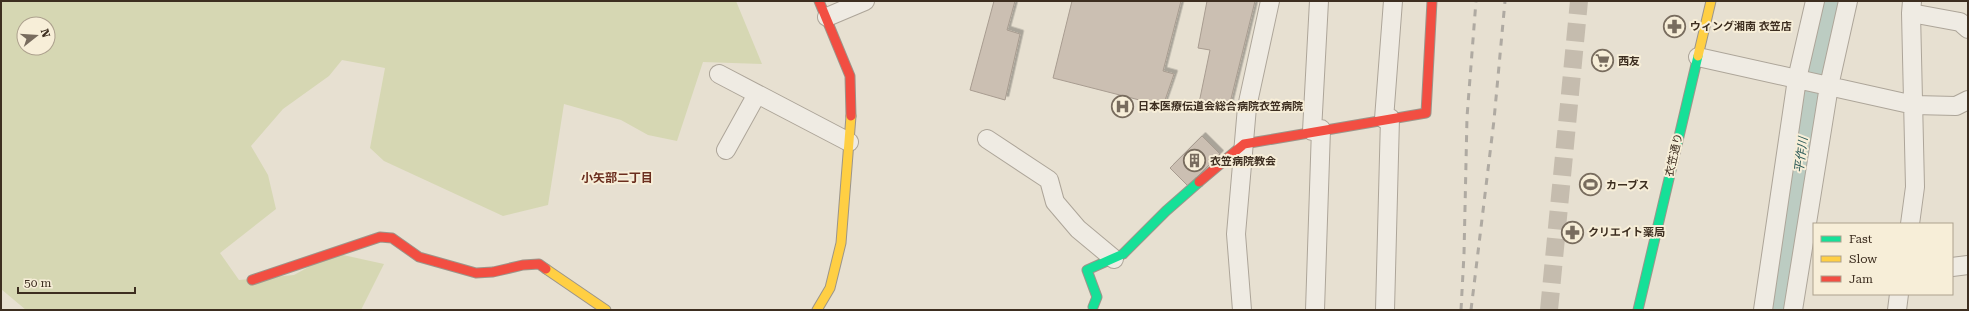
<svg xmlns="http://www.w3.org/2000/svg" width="1969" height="311" font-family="'Roboto Serif','Noto Sans JP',serif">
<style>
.green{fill:#d6d7b3;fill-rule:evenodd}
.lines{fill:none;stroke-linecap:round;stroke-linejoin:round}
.river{stroke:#bcccc2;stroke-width:28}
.building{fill:#cbbfb2;stroke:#a89c90;filter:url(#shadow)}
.street-tunnel{stroke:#c5bcae;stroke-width:18;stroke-dasharray:18 9;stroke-linecap:butt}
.street-casing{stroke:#ada599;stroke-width:20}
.fast-casing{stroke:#9c958a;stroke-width:11}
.slow-casing{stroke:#9c958a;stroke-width:11}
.jam-casing{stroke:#9c958a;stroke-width:11}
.street{stroke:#efebe3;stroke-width:18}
.fast{stroke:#16e098;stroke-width:9}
.slow{stroke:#ffcf43;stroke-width:9}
.jam{stroke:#f24e42;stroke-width:9}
.rail{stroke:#afaaa2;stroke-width:3;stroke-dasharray:7 7;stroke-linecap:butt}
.labels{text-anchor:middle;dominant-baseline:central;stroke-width:4;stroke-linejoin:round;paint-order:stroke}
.poi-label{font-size:11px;font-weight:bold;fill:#3d2e20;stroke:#f7eed8;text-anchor:start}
.street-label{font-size:11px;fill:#3d2e20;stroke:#f7eed8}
.water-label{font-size:12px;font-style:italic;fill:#2f5d5a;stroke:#f7eed8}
.neighbourhood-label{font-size:12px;font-weight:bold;fill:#6b2e1e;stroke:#f7eed8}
</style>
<defs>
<filter id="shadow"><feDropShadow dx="3.5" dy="-3.5" stdDeviation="0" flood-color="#0004"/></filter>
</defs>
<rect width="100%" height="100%" fill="#e7e0d1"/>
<path class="green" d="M 1,1 L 736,1 L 762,64 L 703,62 L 677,141 L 648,135 L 621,120 L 564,104 L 548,205 L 503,216 L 384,161 L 370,148 L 385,68 L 342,60 L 329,76 L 283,109 L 251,146 L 268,175 L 276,209 L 220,253 L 239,280 L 294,275 L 334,253 L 384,264 L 361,310 L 26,310 L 1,289 ZM 24,24 L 48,24 L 48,48 L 24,48 Z"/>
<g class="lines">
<path class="river" d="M 1779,310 L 1786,275 L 1813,59 L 1828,1"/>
</g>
<path class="building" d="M 994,1 L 1015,1 L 1007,30 L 1020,34 L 1005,100 L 970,90 Z
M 1072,1 L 1181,1 L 1163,71 L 1174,74 L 1163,106 L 1053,78 Z
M 1207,1 L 1255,1 L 1229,107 L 1199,103 L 1210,50 L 1198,48 Z
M 1202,136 L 1220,154 L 1188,186 L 1170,168 Z"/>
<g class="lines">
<path class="street-tunnel" d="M 1549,310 L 1579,1"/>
<defs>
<path id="street" d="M 1911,13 L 1960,22 L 1968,29
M 827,17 L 865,1
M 1698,57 L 1914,105 L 1956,106 L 1968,100
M 719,74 L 849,142
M 1384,119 L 1393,1
M 1312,131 L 1319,1
M 987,139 L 1049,180 L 1055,202 L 1078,229 L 1114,259
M 726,150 L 757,94
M 1910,224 L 1915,187 L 1911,13 L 1912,1
M 1952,267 L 1968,265
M 1242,310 L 1236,234 L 1247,107 L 1270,1
M 1315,310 L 1321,129
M 1385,310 L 1390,118
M 1763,310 L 1797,79 L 1815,1
M 1793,310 L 1829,86 L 1848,1
M 1897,310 L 1899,294"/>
<path id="fast" d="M 1093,307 L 1097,297 L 1087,270 L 1123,254 L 1166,211 L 1199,182
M 1638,310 L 1698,56"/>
<path id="slow" d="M 1698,56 L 1711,1
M 546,269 L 606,310
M 817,310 L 830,288 L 841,243 L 851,116"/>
<path id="jam" d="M 819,1 L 850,76 L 851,116
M 1199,182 L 1244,144 L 1426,113 L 1432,1
M 252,280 L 380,237 L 392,238 L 419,257 L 476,273 L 493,272 L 523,265 L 539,264 L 546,269"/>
</defs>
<use href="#street" class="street-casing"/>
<use href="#fast" class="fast-casing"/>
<use href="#slow" class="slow-casing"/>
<use href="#jam" class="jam-casing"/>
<use href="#street" class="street"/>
<use href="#fast" class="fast"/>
<use href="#slow" class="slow"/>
<use href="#jam" class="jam"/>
<path class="rail" d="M 1461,310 L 1464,254 L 1467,117 L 1476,1
M 1471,310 L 1494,120 L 1505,1"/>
</g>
<defs>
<symbol id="pharmacy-ring" viewBox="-11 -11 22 22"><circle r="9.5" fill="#f7eed8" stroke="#786c5e" stroke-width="1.5"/><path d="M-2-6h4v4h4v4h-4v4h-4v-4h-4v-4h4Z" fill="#786c5e"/></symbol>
<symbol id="supermarket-ring" viewBox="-11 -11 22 22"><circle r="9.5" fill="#f7eed8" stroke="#786c5e" stroke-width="1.5"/><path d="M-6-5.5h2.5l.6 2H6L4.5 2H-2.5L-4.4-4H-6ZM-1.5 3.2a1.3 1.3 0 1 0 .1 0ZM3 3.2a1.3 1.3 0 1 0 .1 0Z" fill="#786c5e"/></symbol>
<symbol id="hospital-ring" viewBox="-11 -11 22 22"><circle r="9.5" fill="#f7eed8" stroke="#786c5e" stroke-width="1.5"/><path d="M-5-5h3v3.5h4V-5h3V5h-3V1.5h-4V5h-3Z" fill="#786c5e"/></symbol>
<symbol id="building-ring" viewBox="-11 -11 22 22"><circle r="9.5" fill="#f7eed8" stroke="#786c5e" stroke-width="1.5"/><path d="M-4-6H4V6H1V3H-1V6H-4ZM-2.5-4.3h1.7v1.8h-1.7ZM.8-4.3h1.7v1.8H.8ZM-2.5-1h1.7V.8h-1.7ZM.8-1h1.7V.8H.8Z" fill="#786c5e"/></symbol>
<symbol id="stadium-ring" viewBox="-11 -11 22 22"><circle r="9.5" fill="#f7eed8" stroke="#786c5e" stroke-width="1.5"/><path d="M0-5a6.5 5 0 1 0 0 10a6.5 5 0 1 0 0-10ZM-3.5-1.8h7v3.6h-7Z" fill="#786c5e"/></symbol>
</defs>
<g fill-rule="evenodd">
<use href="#pharmacy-ring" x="1662" y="14" width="25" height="25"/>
<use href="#supermarket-ring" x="1590" y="48" width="25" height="25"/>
<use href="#hospital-ring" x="1110" y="94" width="25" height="25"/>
<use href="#building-ring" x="1182" y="148" width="25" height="25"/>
<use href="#stadium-ring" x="1578" y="172" width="25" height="25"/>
<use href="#pharmacy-ring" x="1560" y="220" width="25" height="25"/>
</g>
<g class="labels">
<g class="poi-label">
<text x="1690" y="26">ウィング湘南 衣笠店</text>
<text x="1618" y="61">西友</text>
<text x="1138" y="106">日本医療伝道会総合病院衣笠病院</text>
<text x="1210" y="161">衣笠病院教会</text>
<text x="1606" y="185">カーブス</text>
<text x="1588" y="232">クリエイト薬局</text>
</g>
<g class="street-label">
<text transform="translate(1674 155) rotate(-77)">衣笠通り</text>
</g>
<g class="water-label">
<text transform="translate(1801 155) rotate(-83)">平作川</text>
</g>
<g class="neighbourhood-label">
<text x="617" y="178">小矢部二丁目</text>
</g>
</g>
<rect width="1969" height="311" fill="none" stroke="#3d2e20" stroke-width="4"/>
<rect x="1813" y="223" width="140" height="72" fill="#f7eed8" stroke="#ada18e"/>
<rect x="1821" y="236" width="20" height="6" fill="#16e098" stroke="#ada18e"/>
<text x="1849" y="243" font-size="12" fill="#3d2e20">Fast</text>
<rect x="1821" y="256" width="20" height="6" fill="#ffcf43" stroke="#ada18e"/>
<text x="1849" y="263" font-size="12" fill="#3d2e20">Slow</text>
<rect x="1821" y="276" width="20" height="6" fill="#f24e42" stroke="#ada18e"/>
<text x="1849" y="283" font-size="12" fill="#3d2e20">Jam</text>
<g transform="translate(36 36) rotate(73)"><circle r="19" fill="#f7eed8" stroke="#ada18e"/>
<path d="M0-3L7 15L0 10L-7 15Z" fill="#786c5e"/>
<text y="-6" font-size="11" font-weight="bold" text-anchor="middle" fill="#3d2e20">N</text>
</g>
<path d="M18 287v6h117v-6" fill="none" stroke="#3d2e20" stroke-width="2"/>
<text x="24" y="287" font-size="12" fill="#3d2e20" stroke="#f7eed8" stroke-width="3" paint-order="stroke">50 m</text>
</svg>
